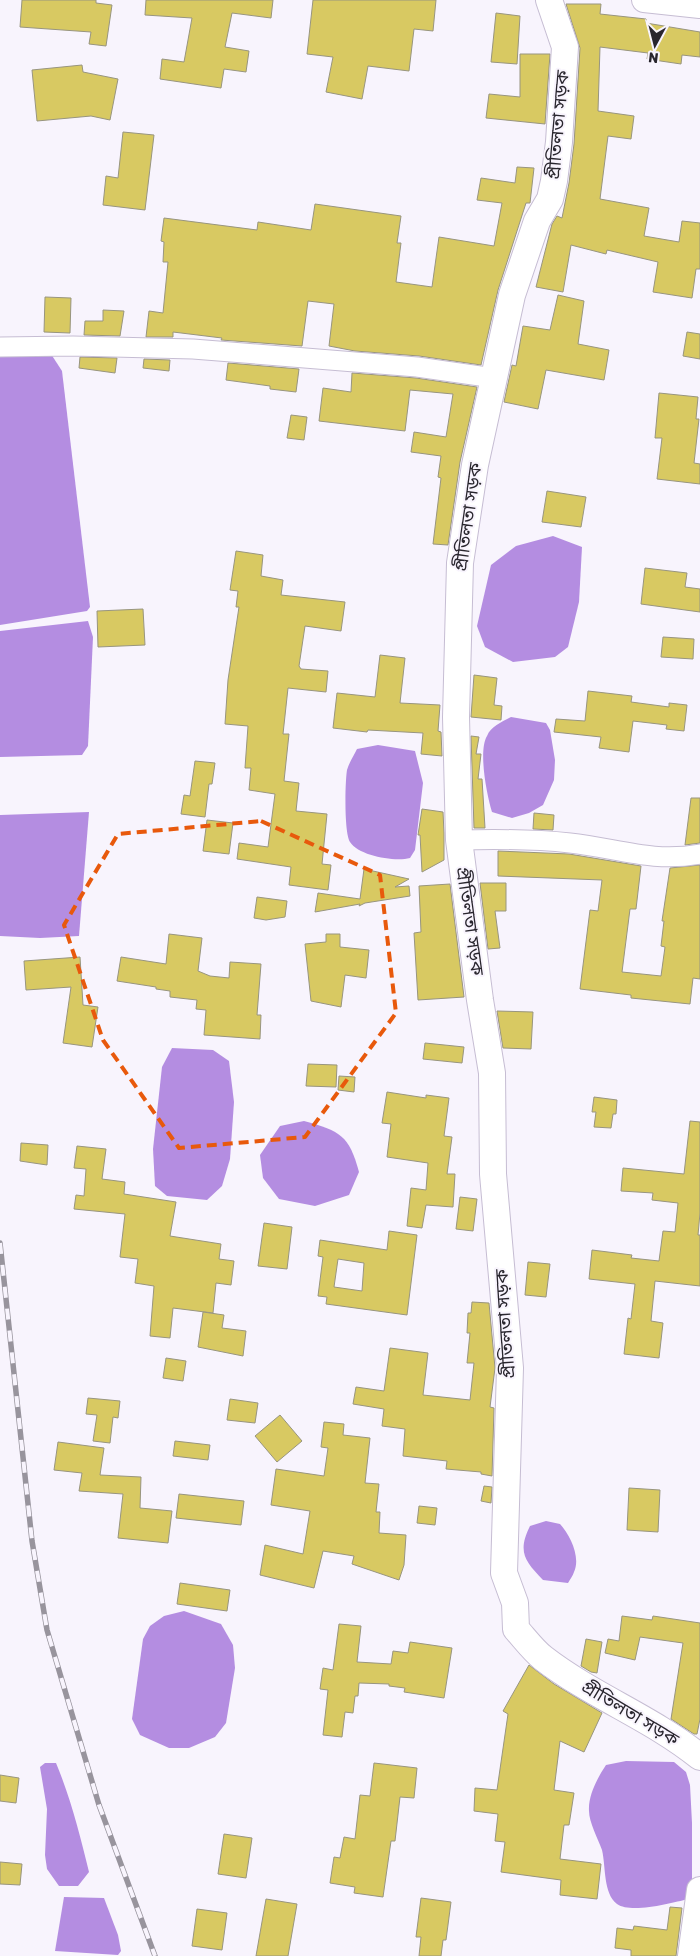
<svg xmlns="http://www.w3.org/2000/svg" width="700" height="1956" viewBox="0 0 700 1956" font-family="Rubik,'Noto Sans Bengali',sans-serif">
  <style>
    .water { fill: #b48de1 }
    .building { fill: #d8c962; stroke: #98957f; fill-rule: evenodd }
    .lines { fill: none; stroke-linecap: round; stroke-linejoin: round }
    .minor-casing { stroke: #c6bdd3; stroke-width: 21 }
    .tertiary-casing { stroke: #c6bdd3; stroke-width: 26 }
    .secondary-casing { stroke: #c6bdd3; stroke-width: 28 }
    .minor { stroke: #fff; stroke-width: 19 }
    .tertiary { stroke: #fff; stroke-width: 24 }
    .secondary { stroke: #fff; stroke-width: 26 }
    .rail-casing { stroke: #98949d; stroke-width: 5.5 }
    .rail { stroke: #f8f4fd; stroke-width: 4; stroke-dasharray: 11; stroke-linecap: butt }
    .marked { fill: none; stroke: #e8590c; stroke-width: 4; stroke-dasharray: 10 6; stroke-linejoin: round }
    .labels { text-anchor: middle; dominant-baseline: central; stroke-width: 4; stroke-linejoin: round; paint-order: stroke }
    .street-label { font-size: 18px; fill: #29262e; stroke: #f8f4fd }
  </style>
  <rect width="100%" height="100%" fill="#f8f4fd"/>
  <g class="water">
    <polygon points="51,354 62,371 90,607 87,611 0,625 0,355"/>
    <polygon points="553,536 582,547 579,602 568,647 555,657 513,662 485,647 477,626 491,565 516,546"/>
    <polygon points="88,621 93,637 88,746 82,755 0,757 0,631"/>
    <path d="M511 717 546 723 550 730 555 760 554 780 543 805 529 813 512 818 492 812C487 796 478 751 487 736 491 726 502 722 511 717Z"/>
    <path d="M378 745 415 751 423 783 415 850 410 858C395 862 359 856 350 842 344 832 345 782 347 770 349 763 354 755 357 749Z"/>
    <polygon points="89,812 79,936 40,938 0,936 0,815"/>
    <polygon points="172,1048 213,1050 229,1061 234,1102 230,1159 222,1186 207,1200 167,1196 155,1186 153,1149 162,1067"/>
    <path d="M304 1121C340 1131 349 1135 359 1172L349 1195 315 1206 279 1199 263 1178 260 1155 280 1126Z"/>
    <path d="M546 1521 560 1524C570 1535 581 1557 574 1572 573 1576 570 1579 568 1583L543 1580C525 1561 517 1552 530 1526Z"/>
    <polygon points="184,1611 221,1624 233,1645 235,1668 226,1723 215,1737 189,1748 169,1748 140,1735 132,1719 143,1639 150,1626 164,1616"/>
    <path d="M626 1761 674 1762 686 1772 690 1785 692 1823V1889L688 1899C672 1903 631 1914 617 1904 603 1893 606 1867 602 1850 598 1839 589 1822 589 1811 588 1795 598 1777 606 1765Z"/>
    <path d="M45 1763H56C71 1799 80 1835 89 1872L78 1886H59L47 1869 45 1855 47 1809 40 1767Z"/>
    <polygon points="64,1897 104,1898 118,1935 121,1951 118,1955 55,1951"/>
  </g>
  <g class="building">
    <polygon points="22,0 96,0 96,3 112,5 106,46 89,44 91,32 20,27"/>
    <polygon points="146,0 273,0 271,18 232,13 225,47 249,51 246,72 224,69 221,88 160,79 162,59 184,62 192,18 145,15"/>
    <polygon points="313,0 436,0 433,31 414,29 409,71 368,66 362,99 326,92 333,57 307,54"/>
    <polygon points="566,4 601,4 600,14 646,19 646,23 700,32 700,57 682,55 681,64 647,59 648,53 600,47 598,111 634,116 631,139 608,136 600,199 649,208 644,236 679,242 682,221 700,223 700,269 696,269 692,298 653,292 658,262 607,250 606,254 571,245 563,292 536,287 552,224 557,216 562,218 569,183 574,144 580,48"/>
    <polygon points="496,13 520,16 517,64 491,62"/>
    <polygon points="520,54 550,54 545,124 486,118 489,94 520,97"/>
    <polygon points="82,65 83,72 118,79 110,120 91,116 37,121 32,70"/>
    <polygon points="123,132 154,135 145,210 103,205 106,176 118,178"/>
    <polygon points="517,167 534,168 530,203 526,203 498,290 481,365 419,356 355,351 329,346 334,304 308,301 302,346 221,340 222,338 173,332 173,337 146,337 149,311 163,313 168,262 163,262 164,242 161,241 164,218 257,230 258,222 311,230 315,204 401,216 397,243 401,243 396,282 432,287 439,237 494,246 502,203 477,200 481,178 515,183"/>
    <polygon points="558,295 584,301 578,344 609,350 604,380 546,370 538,409 504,402 512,365 516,366 523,326 550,330"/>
    <polygon points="45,297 71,298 70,333 44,332"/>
    <polygon points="103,310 124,311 120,336 84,335 85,321 103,321"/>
    <polygon points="687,332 700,334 700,359 683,356"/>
    <polygon points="80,357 117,358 115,373 79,368"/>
    <polygon points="144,359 170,360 169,371 143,368"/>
    <polygon points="228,363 299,369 296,392 270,389 270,386 226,380"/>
    <polygon points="352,373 416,378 477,387 460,462 448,545 433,544 441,478 438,477 441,456 411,452 414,432 446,437 453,394 410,390 405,431 319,421 323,388 351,392"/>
    <polygon points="659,393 698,397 696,419 699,419 694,463 700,464 700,484 657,479 662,438 655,438"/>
    <polygon points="291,415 307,417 304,440 287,438"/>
    <polygon points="547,491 586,497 581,527 542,522"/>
    <polygon points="236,551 263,555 261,576 283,580 281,595 345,602 341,631 305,626 299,666 301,669 328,671 326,692 288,688 283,734 289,734 284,781 299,783 296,811 327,814 322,864 331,865 328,890 289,885 291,867 237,859 239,843 268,847 275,794 249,790 251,768 245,768 248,726 225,724 228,680 239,607 236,607 238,591 230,590"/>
    <polygon points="645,568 687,573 685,587 700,589 700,612 641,604"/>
    <polygon points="143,609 145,645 98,647 97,611"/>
    <polygon points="663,637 694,639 693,659 661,657"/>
    <polygon points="380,655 405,658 400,703 440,705 438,731 441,732 442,756 421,754 423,733 368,730 367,732 333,728 337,693 375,697"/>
    <polygon points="474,675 497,678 494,705 502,706 501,720 471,717"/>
    <polygon points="588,691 632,696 631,702 669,707 669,703 687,705 684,731 666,729 667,725 633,721 629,752 599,748 601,737 554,732 556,719 585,721"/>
    <polygon points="471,736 479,737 476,754 481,754 478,779 482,779 485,828 474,828"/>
    <polygon points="195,761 215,763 212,784 209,784 205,817 181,814 184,795 190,796"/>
    <polygon points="691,798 700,798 700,843 685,845"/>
    <polygon points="422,809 443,812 444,833 444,860 422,872 420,835 418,835"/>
    <polygon points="534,813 554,815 553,830 533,829"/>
    <polygon points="207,820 233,823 229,854 203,851"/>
    <polygon points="498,851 569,854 641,866 636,909 630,909 622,972 661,976 665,947 661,946 664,921 662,921 670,868 700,865 700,979 693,978 690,1004 631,998 631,995 580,989 590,910 598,911 602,880 498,876"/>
    <polygon points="364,869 409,879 395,887 409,886 410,896 365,903 359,906 360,904 315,912 318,893 360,899"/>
    <polygon points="480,883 506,883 506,911 495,911 500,948 488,949"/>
    <polygon points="450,884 464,997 418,1000 414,933 421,932 419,886"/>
    <polygon points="257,897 287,901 285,917 266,920 254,918"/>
    <polygon points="169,934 202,938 198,971 210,976 229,978 230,962 261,964 257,1015 261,1015 260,1039 204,1035 206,1010 196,1009 197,1000 170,997 170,991 156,989 156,987 117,981 121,957 166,964"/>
    <polygon points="326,934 340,934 340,947 369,950 366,978 345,975 341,1007 311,1001 305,944 326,942"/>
    <polygon points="80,957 83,1005 98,1007 92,1047 63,1043 71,987 26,990 24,961"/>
    <polygon points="497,1011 533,1012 531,1049 503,1048"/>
    <polygon points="425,1043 464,1047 462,1063 423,1059"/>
    <polygon points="308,1064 337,1065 336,1087 306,1086"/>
    <polygon points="339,1076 355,1077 354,1092 338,1090"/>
    <polygon points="387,1092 426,1098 426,1095 449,1098 444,1136 452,1137 447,1174 455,1174 453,1207 426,1205 422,1228 407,1226 411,1188 426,1190 428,1163 387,1157 391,1124 382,1123"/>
    <polygon points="594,1097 617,1100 616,1114 613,1114 611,1128 594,1127 596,1112 592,1112"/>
    <polygon points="690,1121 700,1122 700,1213 698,1235 700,1235 700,1286 655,1281 651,1321 663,1323 659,1358 624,1354 628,1318 631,1319 635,1284 589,1279 592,1250 632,1255 631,1258 659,1261 663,1231 675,1232 678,1203 652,1200 653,1193 621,1191 623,1168 684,1174"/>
    <polygon points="21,1143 48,1145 47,1165 20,1161"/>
    <polygon points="77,1146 106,1149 102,1179 125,1182 124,1194 176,1202 170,1236 221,1244 219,1259 234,1261 231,1285 216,1283 213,1313 173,1308 170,1338 150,1336 154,1286 135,1283 138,1259 120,1257 125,1214 74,1209 76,1195 84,1196 86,1169 74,1168"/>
    <polygon points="460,1197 477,1199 473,1231 456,1229"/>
    <polygon points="264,1223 292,1227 287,1269 258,1266"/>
    <path d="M389 1231 417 1235 407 1315 326 1304 327 1297 318 1296 323 1257 318 1256 320 1240 387 1250ZM338 1259 364 1263 362 1291 334 1287Z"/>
    <polygon points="528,1262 550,1264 546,1297 525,1295"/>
    <polygon points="472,1302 489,1303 495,1368 490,1407 494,1408 492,1476 481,1474 481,1472 446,1469 447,1461 403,1456 405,1429 382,1426 384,1409 353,1404 356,1387 384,1391 390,1348 428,1353 423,1395 470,1400 474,1363 467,1363 470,1333 467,1333 468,1313 471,1313"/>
    <polygon points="203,1312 224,1315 222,1328 246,1331 243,1356 198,1347"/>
    <polygon points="166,1358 186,1361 183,1381 163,1378"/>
    <polygon points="88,1398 120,1401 118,1418 113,1417 110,1443 93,1441 97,1415 86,1414"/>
    <polygon points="230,1399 258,1403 255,1423 227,1420"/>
    <polygon points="280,1415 302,1441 277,1462 255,1436"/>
    <polygon points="324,1422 344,1424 343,1435 370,1438 365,1483 379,1484 376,1512 380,1512 379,1533 406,1535 404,1565 399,1580 352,1564 354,1556 323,1551 314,1588 260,1575 265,1545 303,1554 310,1511 271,1505 276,1469 324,1476 328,1448 321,1447"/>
    <polygon points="175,1441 210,1445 208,1460 173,1456"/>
    <polygon points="58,1442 104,1448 100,1475 141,1477 140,1508 172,1511 168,1543 118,1538 123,1494 79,1491 82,1473 54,1470"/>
    <polygon points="484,1486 492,1487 491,1503 481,1501"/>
    <polygon points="629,1488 660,1490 658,1532 627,1530"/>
    <polygon points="179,1494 244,1501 241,1525 176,1518"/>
    <polygon points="419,1506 437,1508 435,1525 417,1523"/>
    <polygon points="180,1583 230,1590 227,1611 177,1604"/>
    <polygon points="622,1616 652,1620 653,1616 700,1623 700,1719 697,1734 694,1734 671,1719 683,1643 640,1637 635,1660 605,1653 608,1639 619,1641"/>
    <polygon points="339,1624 361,1626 357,1662 391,1664 393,1651 408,1653 410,1642 452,1648 444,1698 404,1692 405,1688 389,1686 389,1684 359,1683 358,1696 355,1696 353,1713 345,1712 342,1737 323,1735 328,1690 320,1689 323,1668 333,1670"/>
    <polygon points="586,1639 602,1642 597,1673 591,1672 581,1666"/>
    <polygon points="529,1665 554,1684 602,1713 584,1752 560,1741 554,1790 574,1793 569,1825 564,1825 560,1859 601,1864 597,1899 560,1895 561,1880 501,1872 505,1842 495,1841 498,1814 474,1811 475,1788 497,1790 508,1714 503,1711"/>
    <polygon points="374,1763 417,1768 414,1798 400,1797 395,1841 391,1841 383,1897 354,1893 355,1887 330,1883 334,1857 340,1858 344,1837 355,1839 360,1795 370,1796"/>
    <polygon points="0,1775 19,1778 16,1803 0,1801"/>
    <polygon points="224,1834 252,1838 246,1878 218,1874"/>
    <polygon points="0,1862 22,1864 20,1885 0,1884"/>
    <polygon points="421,1898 451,1902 446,1940 443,1940 441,1956 419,1956 421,1937 416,1937"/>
    <polygon points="266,1899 297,1904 288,1956 256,1956"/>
    <polygon points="670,1907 682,1908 676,1956 631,1956 631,1950 615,1948 617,1928 633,1930 634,1926 667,1930"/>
    <polygon points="197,1909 227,1913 222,1950 192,1946"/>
  </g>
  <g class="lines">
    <defs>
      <g id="minor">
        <polyline points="0,347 73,346 193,349 417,367 494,378"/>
        <path d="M459 840C496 839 533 839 570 843 617 848 652 863 700 854"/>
      </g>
      <polyline id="tertiary" points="644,0 700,6"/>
      <g id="secondary">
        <path d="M549 0 565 47 559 142 554 181 550 199 537 221 512 295 475 465 460 563 456 717 459 840 480 1000 492 1073 493 1174 510 1368 504 1573 515 1603 516 1629C525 1639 533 1650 543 1658 592 1696 652 1718 700 1757"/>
        <polyline points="691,1956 700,1890"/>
      </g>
    </defs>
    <use href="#minor" class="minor-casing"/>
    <use href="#tertiary" class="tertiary-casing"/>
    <use href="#secondary" class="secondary-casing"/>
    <use href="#minor" class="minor"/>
    <use href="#tertiary" class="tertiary"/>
    <use href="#secondary" class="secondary"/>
    <defs>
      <polyline id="rail" points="0,1243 32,1541 47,1630 99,1805 155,1956"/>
    </defs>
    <use href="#rail" class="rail-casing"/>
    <use href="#rail" class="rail"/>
  </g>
  <path class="marked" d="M261 821 380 875 396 1013 305 1137 179 1148 103 1040 64 925 118 834Z"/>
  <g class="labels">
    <g class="street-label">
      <text transform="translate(558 125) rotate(-85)">প্রীতিলতা সড়ক</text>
      <text transform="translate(468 517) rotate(-82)">প্রীতিলতা সড়ক</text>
      <text transform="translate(470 921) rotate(82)">প্রীতিলতা সড়ক</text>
      <text transform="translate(505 1324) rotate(-94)">প্রীতিলতা সড়ক</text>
      <text transform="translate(630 1713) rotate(31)">প্রীতিলতা সড়ক</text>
    </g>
  </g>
  <g transform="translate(655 45) rotate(187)" stroke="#f8f4fd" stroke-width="4" paint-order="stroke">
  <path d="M0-4L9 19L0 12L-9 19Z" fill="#29262e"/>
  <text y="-8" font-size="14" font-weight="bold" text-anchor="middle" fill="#29262e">N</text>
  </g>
</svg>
